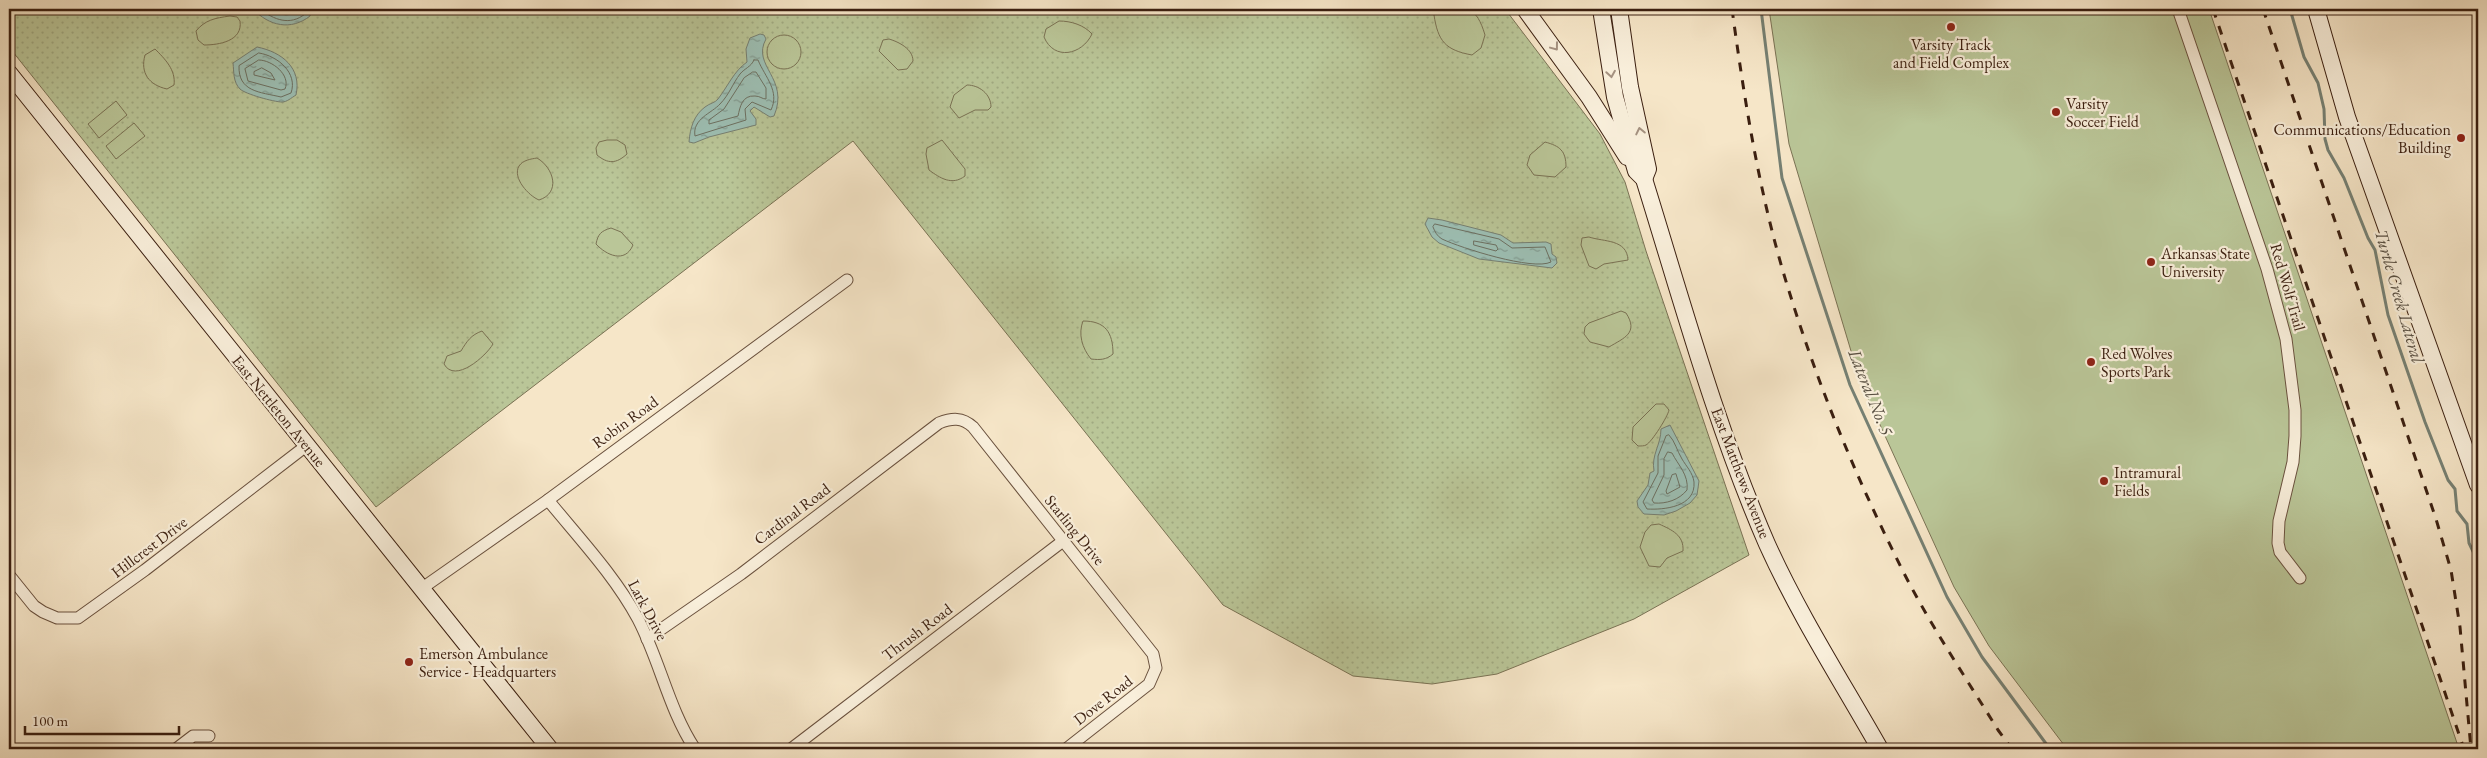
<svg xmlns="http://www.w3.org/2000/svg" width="2487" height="758" viewBox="0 0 2487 758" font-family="'EB Garamond',serif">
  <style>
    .grass { fill: url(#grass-dots); stroke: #7a7254 }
    .pitch { fill: #bac698; stroke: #7a7254 }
    .water { fill: url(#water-ripples); stroke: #768073 }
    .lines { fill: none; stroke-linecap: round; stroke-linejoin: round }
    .shore { stroke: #6c7062; stroke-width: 1 }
    .stream { stroke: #768073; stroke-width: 3 }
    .street-casing { stroke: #6a513e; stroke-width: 13 }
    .secondary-casing { stroke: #3b1f10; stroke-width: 18 }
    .street { stroke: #f9efdb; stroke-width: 11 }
    .secondary { stroke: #f9efdb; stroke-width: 16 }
    .rail { stroke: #3b1f10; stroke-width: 3; stroke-dasharray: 9 9; stroke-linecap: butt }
    .oneway { stroke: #a49180 }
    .poi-dot { fill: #8f2418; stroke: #f9efdb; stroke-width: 2 }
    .labels { text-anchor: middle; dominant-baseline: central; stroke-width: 4.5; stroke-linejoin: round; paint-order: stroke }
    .poi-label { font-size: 16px; fill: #3b1f10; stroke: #f9efdb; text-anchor: start }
    .street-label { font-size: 16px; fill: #3b1f10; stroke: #f9efdb }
    .water-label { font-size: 18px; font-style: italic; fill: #584f42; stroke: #f9efdb }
  </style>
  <defs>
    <pattern id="grass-dots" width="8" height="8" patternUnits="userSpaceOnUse" patternTransform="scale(1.25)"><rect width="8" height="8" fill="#bac698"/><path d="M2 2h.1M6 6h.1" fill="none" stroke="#a1aa82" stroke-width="1.8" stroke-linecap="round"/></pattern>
    <pattern id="water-ripples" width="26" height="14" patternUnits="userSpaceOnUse" patternTransform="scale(1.25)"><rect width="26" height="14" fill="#9dc0b5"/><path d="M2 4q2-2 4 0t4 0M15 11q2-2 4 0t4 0" fill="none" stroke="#819b92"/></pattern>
  </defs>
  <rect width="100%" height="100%" fill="#f6e6c8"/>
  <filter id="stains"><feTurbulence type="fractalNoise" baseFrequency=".004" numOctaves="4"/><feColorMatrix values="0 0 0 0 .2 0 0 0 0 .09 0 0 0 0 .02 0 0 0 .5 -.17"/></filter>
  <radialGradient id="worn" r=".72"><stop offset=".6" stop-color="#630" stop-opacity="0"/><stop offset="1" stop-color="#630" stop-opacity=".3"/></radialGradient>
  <polygon class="grass" points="9,9 1505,9 1600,134 1625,182 1646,251 1749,555 1634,619 1497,674 1432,684 1353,676 1223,605 853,141 376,507 9,47"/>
  <g class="pitch">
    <path d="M1439 9C1468 9 1476 5 1485 35L1481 48 1472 55C1445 50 1438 41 1434 15Z"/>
    <polygon points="1769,9 2209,9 2459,749 2067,749 1989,646 1954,587 1860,381 1789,144"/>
    <path d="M230 16 237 17 240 21C243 41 219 45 204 45L198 40 196 31C205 20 215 18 230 16Z"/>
    <path d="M1059 21C1071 21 1084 25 1092 34 1082 55 1054 61 1044 37L1046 29Z"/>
    <circle cx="784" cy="52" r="17"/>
    <path d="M889 39C899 42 913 49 913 61L907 69 898 70 879 51 883 40Z"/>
    <path d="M155 49C165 59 176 70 174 85L167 89C149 85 140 73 145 55Z"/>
    <path d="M967 85C979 85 991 94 991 107L988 110H975L959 118 950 107 954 95Z"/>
    <polygon points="116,101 127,115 99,138 88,124"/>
    <polygon points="134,123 145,136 116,159 106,146"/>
    <path d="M607 140H617L625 145 627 154C616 164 608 164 597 155L596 148 599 142Z"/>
    <path d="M942 140 965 169V176C952 186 940 178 929 170L926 154 927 148Z"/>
    <path d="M1545 142C1560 146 1566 151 1566 167L1555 177 1534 175 1527 165 1530 155Z"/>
    <path d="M537 158C554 168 561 193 539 200 529 196 512 178 519 166 523 160 531 159 537 158Z"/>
    <path d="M611 228 621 232 633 245C625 264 606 255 596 244 598 234 601 231 611 228Z"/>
    <path d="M1589 237C1604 242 1627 239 1628 260L1604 264 1596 269 1589 266 1581 245 1582 238Z"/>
    <path d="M1621 311 1626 313C1639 333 1624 338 1609 347L1590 342 1584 334 1585 327 1589 323Z"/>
    <path d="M1083 321C1105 321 1113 332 1113 354 1106 360 1100 360 1091 359 1082 348 1078 334 1083 321Z"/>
    <path d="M482 331 493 344C486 356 455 384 444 364L447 356 461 351C467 341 471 335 482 331Z"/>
    <path d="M1656 404H1664L1669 410C1668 416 1652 442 1646 445 1645 446 1640 446 1638 446L1632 440 1633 427Z"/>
    <path d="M1659 524C1672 530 1684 535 1683 551L1667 558 1660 567 1649 566 1640 547 1645 532 1651 525Z"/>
  </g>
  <g class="water">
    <path d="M253 9H311L310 16C291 31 269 26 253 9Z"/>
    <path d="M760 34 764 35 766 39C751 66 790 78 774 116L770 117 754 107 750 111 756 119V125L709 137 694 143 689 142C690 128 694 115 705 107 710 103 715 103 718 99 728 86 734 71 747 62L746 49 750 38Z"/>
    <path d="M257 47C282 52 302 68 296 95 291 98 287 102 282 102 274 102 245 94 240 89 233 82 234 72 233 63Z"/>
    <polygon points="1428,218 1442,220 1501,235 1513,243 1546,242 1551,244 1552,254 1556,257 1557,263 1552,268 1479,259 1439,243 1432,237 1425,224"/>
    <path d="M1670 425 1699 481 1697 495 1690 503 1676 511 1664 515 1644 514 1638 507 1637 501 1648 485 1650 473 1654 471C1651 455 1661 445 1661 429Z"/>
  </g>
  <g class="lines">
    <g class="shore">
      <path d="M260 9C274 20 290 26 305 14L306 9"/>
      <path d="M259 53C278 56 298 73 291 93L281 97C260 92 238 92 239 66Z"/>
      <path d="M259 60C272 60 291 75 285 89L281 90 248 81 245 69Z"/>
      <path d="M754 60H758C765 77 780 91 771 110L752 102 745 109 746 120 695 136C692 119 712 113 720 104 729 95 733 83 740 74 745 68 751 67 754 60Z"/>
      <polygon points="262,68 271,73 275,80 254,75 254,72"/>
      <path d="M753 72H756L766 88V99C762 99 760 96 755 96 742 95 740 107 738 116L709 124V120L724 109 744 78Z"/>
      <path d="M1435 224 1499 239 1512 248 1545 247 1551 262C1533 271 1461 248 1442 239 1437 236 1435 232 1433 227Z"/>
      <polygon points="1474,241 1496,245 1498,249 1496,251 1474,245"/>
      <path d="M1669 435C1675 441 1677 451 1682 459 1686 466 1693 473 1694 482 1696 507 1664 510 1647 509L1643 502 1658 473V456L1666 436Z"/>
      <path d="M1668 452 1672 453C1678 465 1689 475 1687 490 1679 500 1666 504 1654 503L1652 500 1664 475V459Z"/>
      <polygon points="1676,474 1680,487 1667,494 1666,491 1672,475"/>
    </g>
    <g class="stream">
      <polyline points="1761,9 1782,178 1850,385 1947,597 1982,657 2050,749"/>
      <polyline points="2290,9 2304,57 2318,83 2324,109 2325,139 2328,150 2344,178 2368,238 2375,250 2388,315 2425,422 2448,480 2455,489 2457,511 2467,524 2469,543 2478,562"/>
    </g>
    <defs>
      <g id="street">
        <polyline points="2178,9 2267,269 2286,339 2295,410 2295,436 2293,462 2279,521 2278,543 2280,552 2300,578"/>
        <path d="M548 500C579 538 615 576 638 619 660 661 669 710 695 749"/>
        <polyline points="9,575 34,606 43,612 57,618 78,618 145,570 306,446"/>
        <polyline points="421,589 548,500 847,280"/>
        <path d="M647 639 741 574 939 423C952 418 962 417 973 427L1153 654 1156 668 1149 684 1066 749"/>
        <polyline points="176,749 193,736 209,736"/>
        <polyline points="791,749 1063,541"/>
      </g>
      <g id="secondary">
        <polyline points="1525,9 1589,97 1627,157"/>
        <path d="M1601 9 1615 97 1636 171 1644 179C1682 301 1716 427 1767 544 1799 615 1842 682 1880 749"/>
        <polyline points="1619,9 1630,87 1648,169 1644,179"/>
        <polyline points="2316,9 2347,117 2478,485"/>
        <polyline points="9,73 550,749"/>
      </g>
    </defs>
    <use href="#street" class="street-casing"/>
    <use href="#secondary" class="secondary-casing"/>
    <use href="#street" class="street"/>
    <use href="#secondary" class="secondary"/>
    <g class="rail">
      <path d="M1732 9C1745 104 1760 199 1789 291 1817 382 1853 470 1895 555 1924 616 1963 673 1998 730L2012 749"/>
      <polyline points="2213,9 2464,749"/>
      <polyline points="2263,9 2436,519 2451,570 2460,627 2471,749"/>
    </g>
  </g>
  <defs><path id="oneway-chevron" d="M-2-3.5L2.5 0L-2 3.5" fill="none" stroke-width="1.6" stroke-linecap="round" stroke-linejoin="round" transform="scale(1.25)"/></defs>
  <g class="oneway">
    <use href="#oneway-chevron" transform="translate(1555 47) rotate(53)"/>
    <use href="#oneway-chevron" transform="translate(1611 74) rotate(81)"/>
    <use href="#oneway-chevron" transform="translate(1640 131) rotate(-102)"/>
  </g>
  <g class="poi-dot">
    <circle cx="1951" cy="27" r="5"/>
    <circle cx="2056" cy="112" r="5"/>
    <circle cx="2461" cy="138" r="5"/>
    <circle cx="2151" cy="262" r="5"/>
    <circle cx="2091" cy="362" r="5"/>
    <circle cx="2104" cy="481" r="5"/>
    <circle cx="409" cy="662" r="5"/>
  </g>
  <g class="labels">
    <g class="poi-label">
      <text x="1951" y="44" text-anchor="middle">Varsity Track<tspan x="1951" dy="18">and Field Complex</tspan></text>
      <text x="2066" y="103">Varsity<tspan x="2066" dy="18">Soccer Field</tspan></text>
      <text x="2451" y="129" text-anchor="end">Communications/Education<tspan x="2451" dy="18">Building</tspan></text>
      <text x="2161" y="253">Arkansas State<tspan x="2161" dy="18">University</tspan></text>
      <text x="2101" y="353">Red Wolves<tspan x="2101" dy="18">Sports Park</tspan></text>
      <text x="2114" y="472">Intramural<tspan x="2114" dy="18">Fields</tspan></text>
      <text x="419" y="653">Emerson Ambulance<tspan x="419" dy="18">Service - Headquarters</tspan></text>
    </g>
    <g class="street-label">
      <text transform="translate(2288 287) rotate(74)">Red Wolf Trail</text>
      <text transform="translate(279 411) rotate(51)">East Nettleton Avenue</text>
      <text transform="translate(625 422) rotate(-36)">Robin Road</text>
      <text transform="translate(1741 473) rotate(69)">East Matthews Avenue</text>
      <text transform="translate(792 514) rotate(-37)">Cardinal Road</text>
      <text transform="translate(1075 530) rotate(51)">Starling Drive</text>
      <text transform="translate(149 547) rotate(-37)">Hillcrest Drive</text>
      <text transform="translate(648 610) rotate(62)">Lark Drive</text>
      <text transform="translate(917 632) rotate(-37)">Thrush Road</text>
      <text transform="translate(1103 700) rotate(-38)">Dove Road</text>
    </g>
    <g class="water-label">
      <text transform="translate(2400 296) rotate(74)">Turtle Creek Lateral</text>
      <text transform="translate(1871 392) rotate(68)">Lateral No. 5</text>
    </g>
  </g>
  <rect width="2487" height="758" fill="none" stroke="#f6e6c8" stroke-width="30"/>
  <rect x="10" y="10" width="2467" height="738" fill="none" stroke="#3b1f10" stroke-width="2.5"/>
  <rect x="15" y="15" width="2457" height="728" fill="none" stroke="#3b1f10"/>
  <path d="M25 726v8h154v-8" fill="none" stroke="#3b1f10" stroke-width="2.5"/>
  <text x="32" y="726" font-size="15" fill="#3b1f10" stroke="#f9efdb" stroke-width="4" paint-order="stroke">100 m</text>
  <rect width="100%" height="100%" filter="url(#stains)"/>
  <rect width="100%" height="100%" fill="url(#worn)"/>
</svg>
